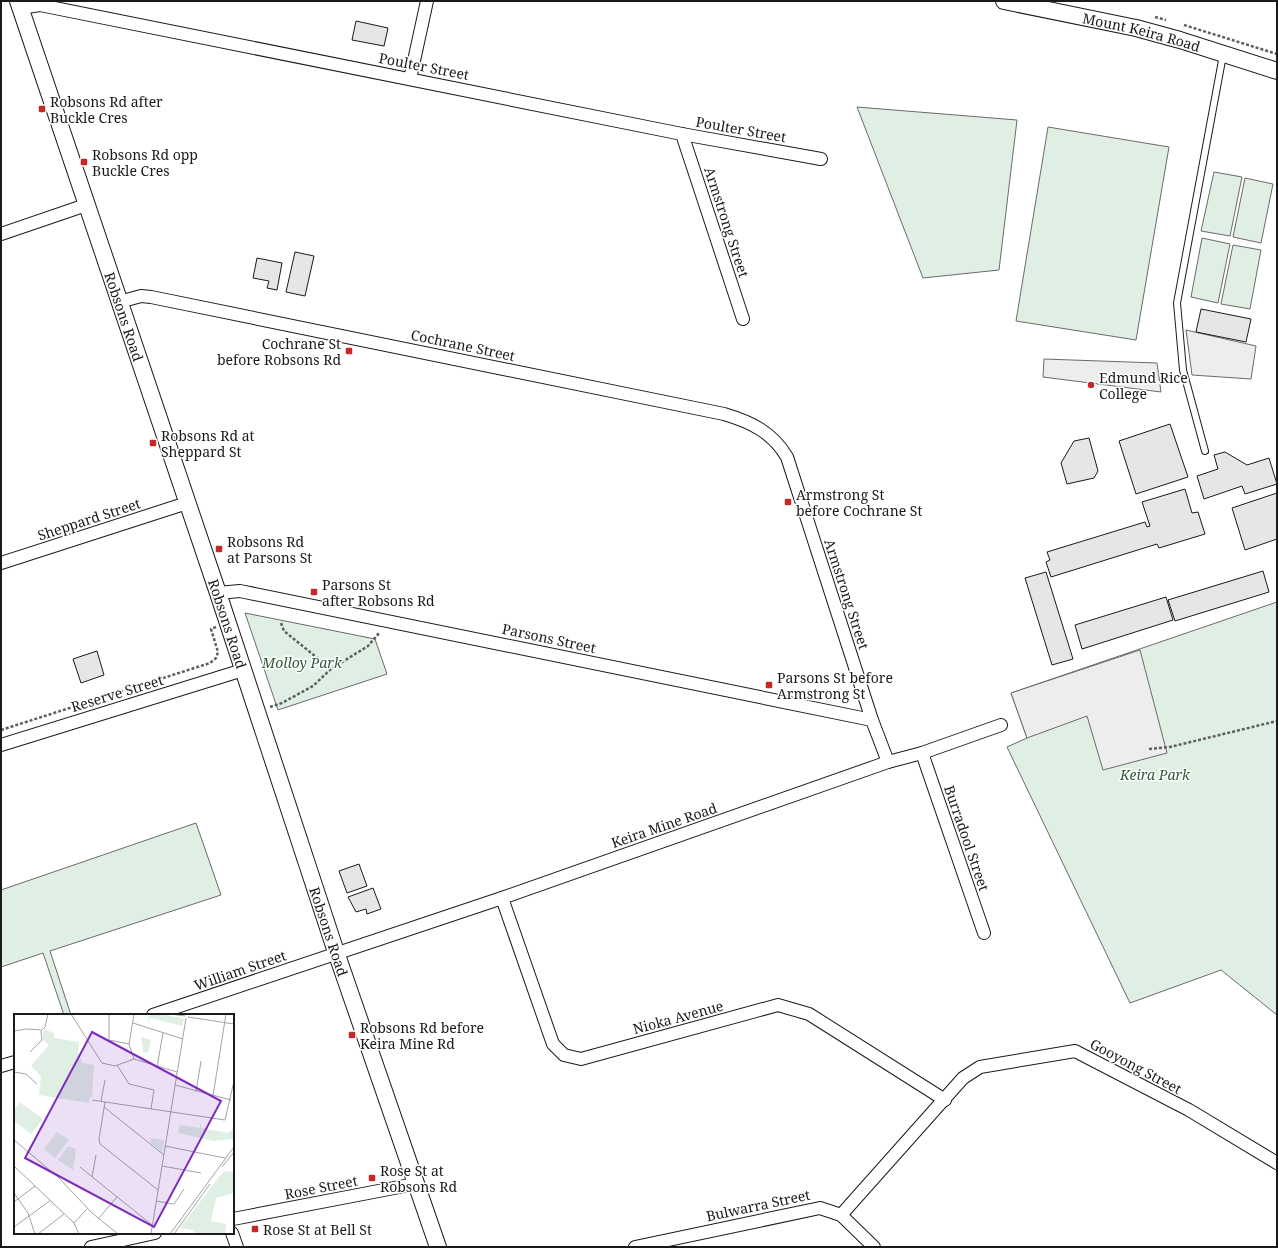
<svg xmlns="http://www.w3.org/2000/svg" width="1278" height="1248" viewBox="0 0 1278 1248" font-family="'Noto Serif',serif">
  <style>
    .green { fill: #e0efe3; stroke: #6a6a6a }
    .parking { fill: #ededed; stroke: #6a6a6a }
    .building { fill: #e6e6e6; stroke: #1a1a1a }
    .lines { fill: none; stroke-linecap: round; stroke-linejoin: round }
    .service-casing { stroke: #1a1a1a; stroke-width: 8 }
    .minor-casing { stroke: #1a1a1a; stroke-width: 14 }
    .secondary-casing { stroke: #1a1a1a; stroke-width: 18 }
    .path { stroke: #5f5f5f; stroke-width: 2.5; stroke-dasharray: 3 2; stroke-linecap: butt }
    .service { stroke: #fff; stroke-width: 6 }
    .minor { stroke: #fff; stroke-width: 12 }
    .secondary { stroke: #fff; stroke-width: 16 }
    .poi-dot { fill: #c62828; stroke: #fff; stroke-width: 1.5 }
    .labels { text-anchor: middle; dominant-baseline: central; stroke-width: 3; stroke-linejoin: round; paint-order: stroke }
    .street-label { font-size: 14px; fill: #1a1a1a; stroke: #fff }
    .poi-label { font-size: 14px; fill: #1a1a1a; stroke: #fff; text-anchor: start }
    .park-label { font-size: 14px; font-style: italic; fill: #2b5a34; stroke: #fff }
    .inset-road { fill: none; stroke: #a3a3a3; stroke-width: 1 }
    .view { fill: #7b2cbf; fill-opacity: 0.15; stroke: #7b2cbf; stroke-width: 2 }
    .inset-edge { fill: none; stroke: #1a1a1a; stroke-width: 2 }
  </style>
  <rect width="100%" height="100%" fill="#fff"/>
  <g class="green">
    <polygon points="857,107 1017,120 999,270 923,278"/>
    <polygon points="1048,127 1169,147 1136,340 1016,321"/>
    <polygon points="1214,172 1242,177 1230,236 1201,231"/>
    <polygon points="1245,178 1273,184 1261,243 1233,237"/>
    <polygon points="1202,238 1230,244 1218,303 1191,297"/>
    <polygon points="1233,245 1261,250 1250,309 1221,304"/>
    <polygon points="1277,602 1277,1015 1221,970 1130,1003 1007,747 1027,738 1011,693"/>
    <polygon points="245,613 375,639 387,674 278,710"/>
    <polygon points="196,823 221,895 50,951 71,1015 64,1015 43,953 1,967 1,890"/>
  </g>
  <g class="parking">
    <polygon points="1186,330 1256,346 1251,379 1192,375"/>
    <polygon points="1044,359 1157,363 1161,392 1043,377"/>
    <polygon points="1140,650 1167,753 1103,770 1087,716 1027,738 1011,693"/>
  </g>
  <g class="building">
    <polygon points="356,21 388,28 384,46 352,40"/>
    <polygon points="295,252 314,256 305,296 286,292"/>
    <polygon points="257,258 282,263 277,290 267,288 269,281 253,278"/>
    <polygon points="1201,309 1251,319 1246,342 1196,332"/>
    <polygon points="1170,424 1188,477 1136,494 1119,441"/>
    <polygon points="1089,438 1098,471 1094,478 1067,484 1061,463 1074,441"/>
    <polygon points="1225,452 1247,465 1269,458 1277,484 1245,494 1242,486 1204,499 1197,476 1218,469 1214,455"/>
    <polygon points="1185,489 1192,513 1198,512 1205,534 1159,548 1157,544 1051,577 1046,562 1050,560 1047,552 1145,522 1147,527 1150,526 1142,502"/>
    <polygon points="1277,493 1277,539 1245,550 1232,508"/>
    <polygon points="1263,571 1269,592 1175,621 1168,600"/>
    <polygon points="1046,572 1073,659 1052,665 1025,578"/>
    <polygon points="1166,597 1173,620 1082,649 1075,625"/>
    <polygon points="97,651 104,675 81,683 73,659"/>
    <polygon points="359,864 367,886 347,893 339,871"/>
    <polygon points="373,888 381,909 367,914 366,909 356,912 348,897"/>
  </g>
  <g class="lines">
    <defs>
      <polyline id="service" points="1205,451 1183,370 1177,303 1223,55"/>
      <g id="minor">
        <polyline points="20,8 40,5 682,134 821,159"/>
        <polyline points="410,79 427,1"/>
        <polyline points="682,134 743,319"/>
        <polyline points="1,234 86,205"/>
        <path d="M119 302 141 296 151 297 724 414C751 422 772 432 787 457L872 720 888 762"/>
        <polyline points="1,563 187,503"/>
        <polyline points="218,593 240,591 872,720"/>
        <polyline points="1,745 243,670"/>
        <polyline points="922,753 984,933"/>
        <polyline points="502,898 553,1044 564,1055 581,1059 778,1005 809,1014 945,1100"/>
        <polyline points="153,1015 502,898 888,762 922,753 1001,725"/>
        <polyline points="1,1066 15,1062"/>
        <polyline points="841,1215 963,1078 980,1067 1075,1051 1189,1110 1277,1163"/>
        <polyline points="233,1219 415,1184"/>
        <polyline points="232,1233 237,1247"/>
        <polyline points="91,1247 155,1233"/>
        <polyline points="635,1247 820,1208 841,1215 874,1247"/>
      </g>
      <g id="secondary">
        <path id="s1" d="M18 1 218 593 336 952 438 1247"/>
        <path id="s2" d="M1004 1 1136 28 1180 40 1277 71"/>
      </g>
    </defs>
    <use href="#service" class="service-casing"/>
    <use href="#minor" class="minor-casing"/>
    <use href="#secondary" class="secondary-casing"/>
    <g class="path">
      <polyline points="1155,17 1166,20"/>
      <polyline points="1184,25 1277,54"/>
      <polyline points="281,623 284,631 331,669"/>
      <polyline points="270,707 282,703 313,686 331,669 368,646 380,632"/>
      <polyline points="1,730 210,663 216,658 218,652 211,629 216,627"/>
      <polyline points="1149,749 1170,747 1277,721"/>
    </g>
    <use href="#service" class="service"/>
    <use href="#minor" class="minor"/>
    <use href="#secondary" class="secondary"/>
  </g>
  <g class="poi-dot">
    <rect x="38" y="105" width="8" height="8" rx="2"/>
    <rect x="80" y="158" width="8" height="8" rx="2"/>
    <rect x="345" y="347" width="8" height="8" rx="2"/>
    <circle cx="1091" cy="385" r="4"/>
    <rect x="149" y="439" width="8" height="8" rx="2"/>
    <rect x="784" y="498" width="8" height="8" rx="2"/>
    <rect x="215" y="545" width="8" height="8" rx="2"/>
    <rect x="310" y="588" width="8" height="8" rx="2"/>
    <rect x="765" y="681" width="8" height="8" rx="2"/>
    <rect x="348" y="1031" width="8" height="8" rx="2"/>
    <rect x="368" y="1174" width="8" height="8" rx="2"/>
    <rect x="251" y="1225" width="8" height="8" rx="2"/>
  </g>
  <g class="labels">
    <g class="street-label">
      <text stroke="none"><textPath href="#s2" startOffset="141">Mount Keira Road</textPath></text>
      <text transform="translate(424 66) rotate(11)">Poulter Street</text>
      <text transform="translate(741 129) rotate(10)">Poulter Street</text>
      <text transform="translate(727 222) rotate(72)">Armstrong Street</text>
      <text stroke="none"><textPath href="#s1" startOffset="333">Robsons Road</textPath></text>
      <text transform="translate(463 345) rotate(12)">Cochrane Street</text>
      <text transform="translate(89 519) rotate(-18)">Sheppard Street</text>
      <text transform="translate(847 594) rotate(72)">Armstrong Street</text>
      <text stroke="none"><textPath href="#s1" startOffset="657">Robsons Road</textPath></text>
      <text transform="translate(549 638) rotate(12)">Parsons Street</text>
      <text transform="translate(117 693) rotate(-17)">Reserve Street</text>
      <text transform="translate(664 825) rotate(-19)">Keira Mine Road</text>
      <text transform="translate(967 838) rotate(71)">Burradool Street</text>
      <text stroke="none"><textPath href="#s1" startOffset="981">Robsons Road</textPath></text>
      <text transform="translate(240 970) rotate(-19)">William Street</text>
      <text transform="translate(678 1017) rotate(-15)">Nioka Avenue</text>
      <text transform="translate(1136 1066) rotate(28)">Gooyong Street</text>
      <text transform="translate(321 1187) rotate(-11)">Rose Street</text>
      <text transform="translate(758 1205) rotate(-12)">Bulwarra Street</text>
    </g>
    <g class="poi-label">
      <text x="50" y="101">Robsons Rd after<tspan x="50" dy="16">Buckle Cres</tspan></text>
      <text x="92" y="154">Robsons Rd opp<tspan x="92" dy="16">Buckle Cres</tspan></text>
      <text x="341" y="343" text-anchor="end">Cochrane St<tspan x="341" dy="16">before Robsons Rd</tspan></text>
      <text x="1099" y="377">Edmund Rice<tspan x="1099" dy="16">College</tspan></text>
      <text x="161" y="435">Robsons Rd at<tspan x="161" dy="16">Sheppard St</tspan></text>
      <text x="796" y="494">Armstrong St<tspan x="796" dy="16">before Cochrane St</tspan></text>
      <text x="227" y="541">Robsons Rd<tspan x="227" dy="16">at Parsons St</tspan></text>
      <text x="322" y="584">Parsons St<tspan x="322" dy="16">after Robsons Rd</tspan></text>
      <text x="777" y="677">Parsons St before<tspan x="777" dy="16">Armstrong St</tspan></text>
      <text x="360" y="1027">Robsons Rd before<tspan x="360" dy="16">Keira Mine Rd</tspan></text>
      <text x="380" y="1170">Rose St at<tspan x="380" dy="16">Robsons Rd</tspan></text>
      <text x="263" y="1229">Rose St at Bell St</text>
    </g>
    <g class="park-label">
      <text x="302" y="662">Molloy Park</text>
      <text x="1155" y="774">Keira Park</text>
    </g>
  </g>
  <g transform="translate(14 1014)">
    <rect width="220" height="220" fill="#fff"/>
    <path d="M135 0H143L170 4 168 12 136 4 134 12ZM32 16 40 19V24L65 28 64 39 69 49 80 51 78 83H76L75 89 25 81 27 62 17 52 35 31 29 26V18ZM127 23 137 26 134 39 129 38ZM6 88 29 105 17 120 0 107V97ZM187 105V114L214 119 220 114V125L199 127 164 119 166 111 186 114ZM43 118 55 126 41 144 30 135ZM137 124 150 126 148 138 136 128ZM54 132 62 135 59 156 44 146ZM220 157V179L202 184 197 207 212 210 211 220H180L179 216 166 214 209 158Z" fill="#e0efe3"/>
    <path class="inset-road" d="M57 0 88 49 101 52 120 45M95 0V26L115 30M120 0 115 30 120 45 163 58M156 0 171 2M174 3 220 10M119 9 169 25M0 17 12 15 28 16 31 13 34 0M16 38 28 26 27 17M103 51 115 70 140 76 137 95M143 53 149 19M0 58 12 60 23 70M161 71 217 86M182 78 187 47M199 82 212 0M78 86 211 106 220 67M87 87 91 66M91 88 85 125 86 130 144 176M90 93 150 141M0 126 45 164 78 199 104 220M151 132 211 144M0 152 60 209 65 220M148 152 187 159M66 153 138 211M208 153 220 138M78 163 82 141M0 179 14 199 21 220M142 187 160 190 170 175M0 188 21 172M84 205 103 183M60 209 73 195M0 213 37 186M24 220 50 200M137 220 172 4M156 220 220 133M160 220 196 170"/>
    <path class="view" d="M78 18 207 87 140 213 11 144Z"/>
    <rect width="220" height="220" class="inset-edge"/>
  </g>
  <rect width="1278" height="1248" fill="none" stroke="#1a1a1a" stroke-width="4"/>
</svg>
